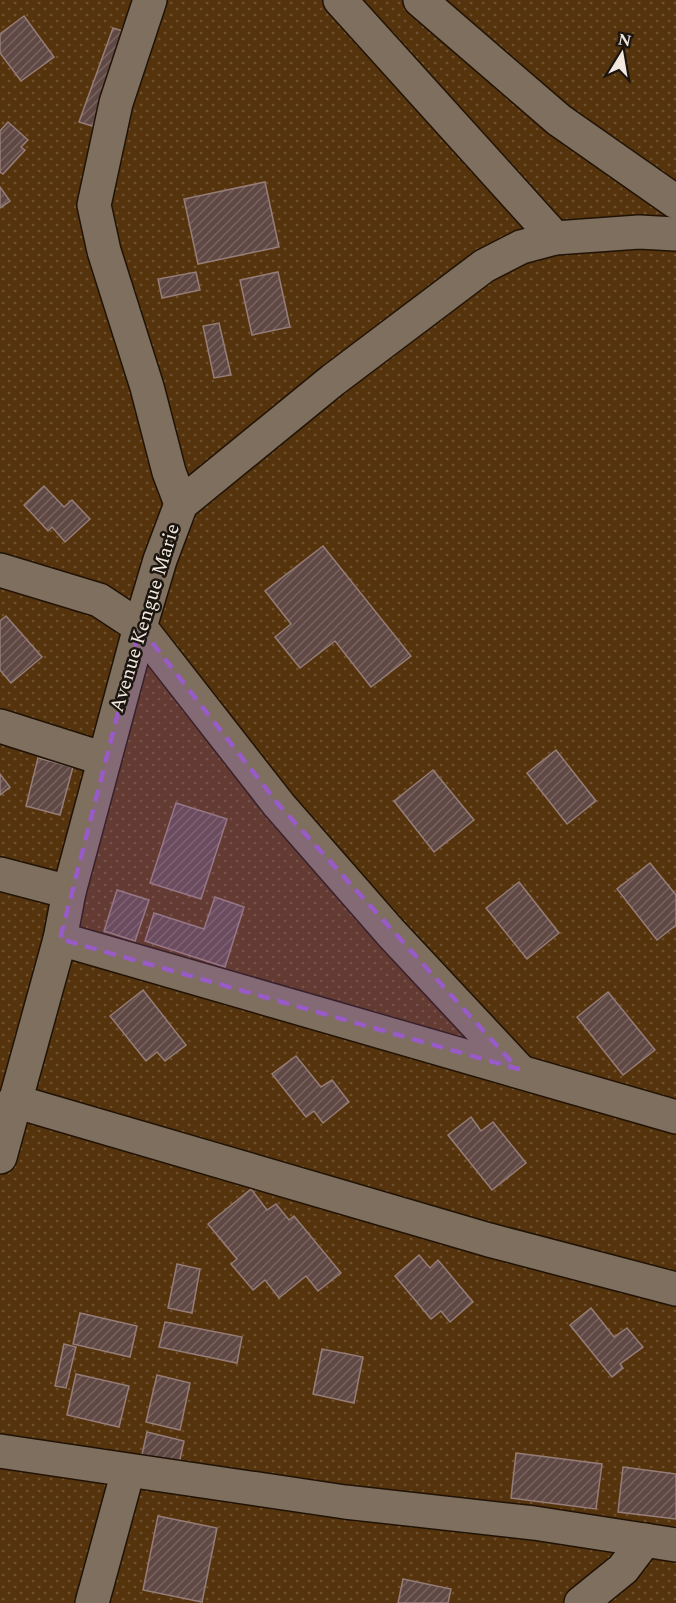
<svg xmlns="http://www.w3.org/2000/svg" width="676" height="1603" viewBox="0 0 676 1603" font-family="Spectral,serif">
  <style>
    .grass { fill: url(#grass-dots) }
    .building { fill: url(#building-hatch); stroke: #967d78; stroke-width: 1.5 }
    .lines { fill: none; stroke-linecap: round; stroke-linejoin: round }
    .minor-casing { stroke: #201306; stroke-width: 36 }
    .minor { stroke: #7f6f5f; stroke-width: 33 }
    .marked { fill: #995bc7; fill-opacity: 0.2; stroke: #995bc7; stroke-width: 4.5; stroke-dasharray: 12 8; stroke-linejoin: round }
    .labels { text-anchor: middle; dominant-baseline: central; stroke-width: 5; stroke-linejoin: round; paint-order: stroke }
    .street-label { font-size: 20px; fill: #f2e8df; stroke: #1b150f }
  </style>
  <defs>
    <pattern id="grass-dots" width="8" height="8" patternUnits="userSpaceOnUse" patternTransform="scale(1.5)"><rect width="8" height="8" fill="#55340d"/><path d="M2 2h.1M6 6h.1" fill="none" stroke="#6e5130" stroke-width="1.8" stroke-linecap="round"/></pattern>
    <pattern id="building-hatch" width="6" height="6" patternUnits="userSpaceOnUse" patternTransform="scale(1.5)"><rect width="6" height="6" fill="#604945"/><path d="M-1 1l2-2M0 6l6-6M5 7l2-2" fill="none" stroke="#77635f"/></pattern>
  </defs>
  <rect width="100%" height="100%" fill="#392b1d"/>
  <rect class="grass" x="0" y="0" width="676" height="1603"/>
  <g class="building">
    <polygon points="24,16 54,57 21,81 0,53 0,34"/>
    <polygon points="113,28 132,34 99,128 79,122"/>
    <polygon points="8,122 28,140 21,147 25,150 3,174 0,172 0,131"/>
    <polygon points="265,182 279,247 198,264 184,199"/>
    <polygon points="0,187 10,201 0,208"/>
    <polygon points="196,272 200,290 162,298 158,279"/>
    <polygon points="278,272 290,327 252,335 240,280"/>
    <polygon points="219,323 231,375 214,378 203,326"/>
    <polygon points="44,486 64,507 72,500 90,519 65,542 52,527 48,531 24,505"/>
    <polygon points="323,546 411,656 371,687 335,641 300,668 275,637 291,624 265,591"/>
    <polygon points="6,616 42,657 11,683 0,670 0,621"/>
    <polygon points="556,750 596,801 567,824 527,773"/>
    <polygon points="38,758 73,767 60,815 26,806"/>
    <polygon points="433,770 474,820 434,852 394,801"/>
    <polygon points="0,774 10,787 0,795"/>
    <polygon points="176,803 227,819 201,899 150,883"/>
    <polygon points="650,863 676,895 676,925 657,940 617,889"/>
    <polygon points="519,882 559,933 527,959 486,908"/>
    <polygon points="117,890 149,900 135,941 104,931"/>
    <polygon points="215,897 244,907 225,967 145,941 154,913 204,929"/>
    <polygon points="143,990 186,1045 165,1061 157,1052 146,1061 110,1016"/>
    <polygon points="608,992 655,1050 623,1075 577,1017"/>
    <polygon points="296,1056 321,1087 332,1080 349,1102 323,1123 314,1111 306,1117 272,1074"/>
    <polygon points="471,1117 481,1131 493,1122 526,1163 492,1190 448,1135"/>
    <polygon points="251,1189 267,1210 276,1204 289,1220 294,1216 341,1273 318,1291 306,1276 279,1298 265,1280 253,1290 231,1264 237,1259 208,1224"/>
    <polygon points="419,1255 430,1268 438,1260 473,1302 450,1322 441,1311 431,1319 395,1276"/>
    <polygon points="177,1264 200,1269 192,1313 168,1308"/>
    <polygon points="591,1308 614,1337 627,1328 643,1347 620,1364 623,1368 612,1377 570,1325"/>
    <polygon points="80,1313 137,1326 130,1357 73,1344"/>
    <polygon points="165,1322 242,1337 237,1363 159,1347"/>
    <polygon points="64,1344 76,1347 66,1388 55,1386"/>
    <polygon points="322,1349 363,1357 354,1403 313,1394"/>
    <polygon points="76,1374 129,1386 119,1427 67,1415"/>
    <polygon points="157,1375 190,1383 180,1430 146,1422"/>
    <polygon points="147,1432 184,1441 178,1468 141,1459"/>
    <polygon points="516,1453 602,1464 596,1509 511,1498"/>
    <polygon points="623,1467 676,1474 676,1519 618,1512"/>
    <polygon points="158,1516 217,1528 202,1602 143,1590"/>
    <polygon points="403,1579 451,1589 448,1603 398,1603"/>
  </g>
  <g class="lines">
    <defs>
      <g id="minor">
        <polyline points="150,0 116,103 94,205 104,251 147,387 169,472 181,504"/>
        <polyline points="340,0 555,238"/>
        <polyline points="420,0 559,120 676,202"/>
        <polyline points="0,570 99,600 140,627 279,805 391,933 518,1069"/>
        <polyline points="0,726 104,759"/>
        <polyline points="0,874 69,892"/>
        <polyline points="60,939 676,1117"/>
        <polyline points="14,1101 489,1240 676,1289"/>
        <polyline points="0,1157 60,939 69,892 140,627 160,560 181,504 333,380 484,266 521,247 555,238 639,232 676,234"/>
        <polyline points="0,1451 345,1502 534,1523 676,1545"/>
        <polyline points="92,1603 128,1471"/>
        <polyline points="581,1603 623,1569 645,1540"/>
      </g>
    </defs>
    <use href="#minor" class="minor-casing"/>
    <use href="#minor" class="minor"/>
  </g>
  <path class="marked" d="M140 627 279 805 518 1069 60 939Z"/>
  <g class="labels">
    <g class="street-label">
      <text transform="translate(145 618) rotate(-73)">Avenue Kengue Marie</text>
    </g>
  </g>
  <g transform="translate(622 54) rotate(11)" stroke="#1b150f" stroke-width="4.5" paint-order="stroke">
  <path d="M0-4.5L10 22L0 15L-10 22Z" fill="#f2e8df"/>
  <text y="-9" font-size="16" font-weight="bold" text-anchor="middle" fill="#f2e8df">N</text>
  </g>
</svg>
